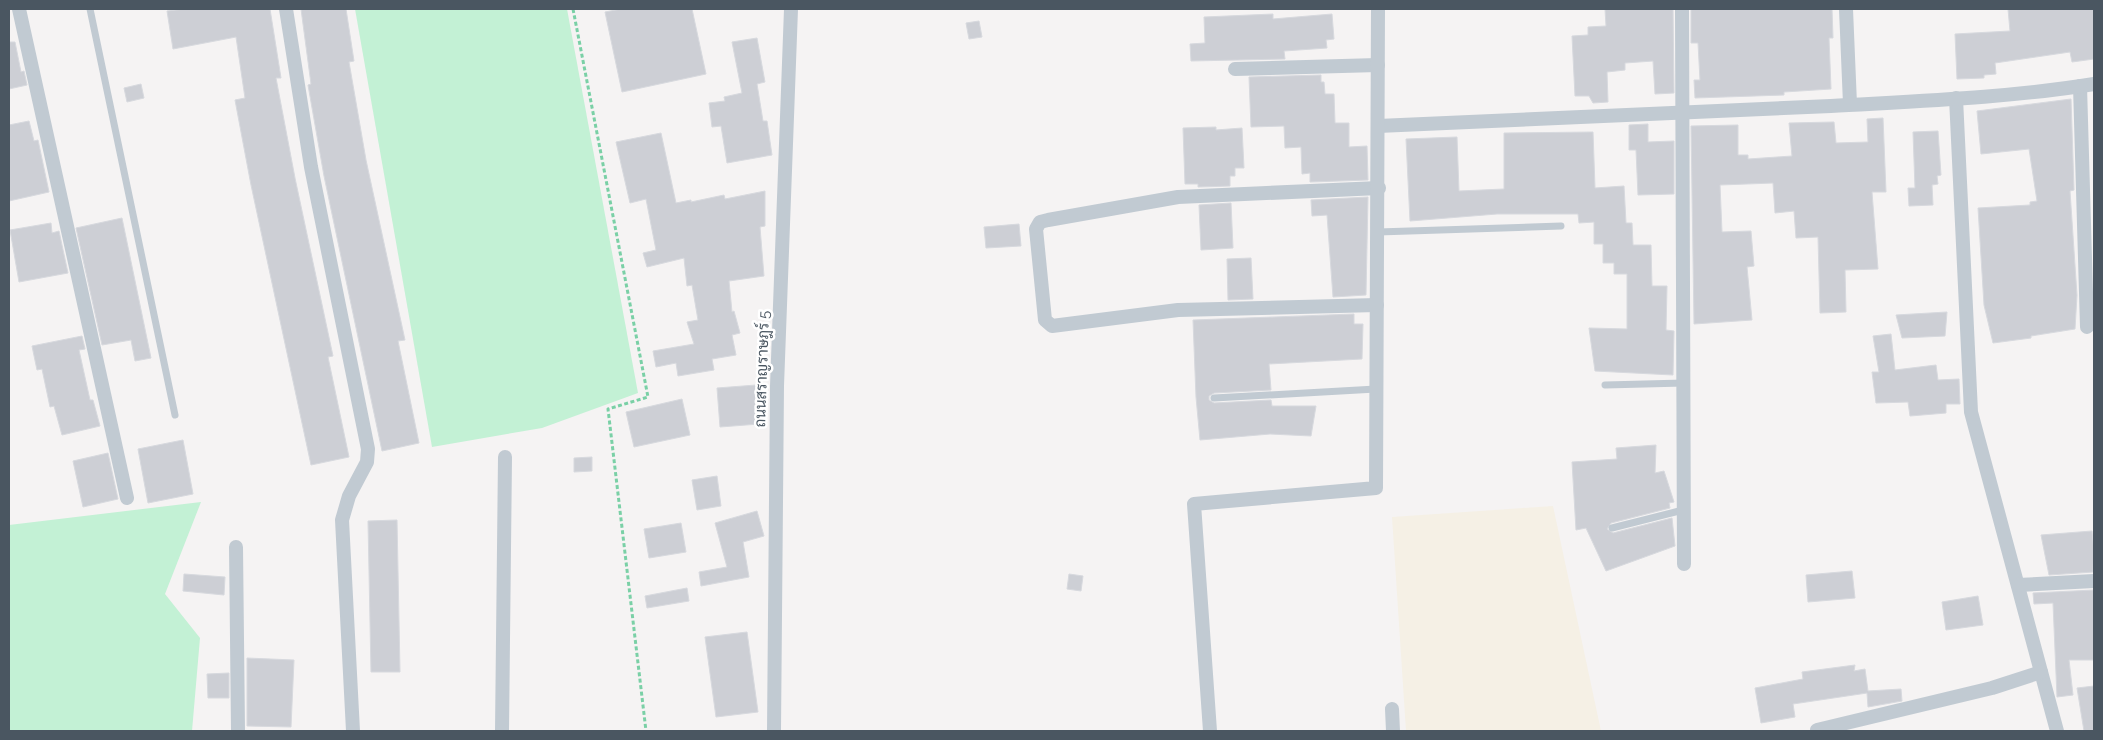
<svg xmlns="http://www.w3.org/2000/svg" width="2103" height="740" viewBox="0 0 2103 740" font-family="Raleway,Sarabun,sans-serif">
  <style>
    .green { fill: #c3f1d5 }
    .sand { fill: #f5f0e5 }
    .building { fill: #cdcfd5; stroke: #d7d9de }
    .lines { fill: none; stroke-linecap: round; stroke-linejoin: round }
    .path { stroke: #7ad0a6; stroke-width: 3; stroke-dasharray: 4 2.5; stroke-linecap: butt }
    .service { stroke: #c1cad2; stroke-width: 7 }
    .minor { stroke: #c1cad2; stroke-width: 14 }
    .labels { text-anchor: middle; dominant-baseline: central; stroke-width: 5; stroke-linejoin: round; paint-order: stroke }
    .street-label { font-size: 15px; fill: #4a5661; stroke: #fff }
  </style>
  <rect width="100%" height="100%" fill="#f5f3f3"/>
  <g class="green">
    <polygon points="355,9 567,9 638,393 542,428 432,447"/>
    <polygon points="201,502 165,594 200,638 192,731 9,731 9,525"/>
  </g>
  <polygon class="sand" points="1553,506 1601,731 1406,731 1392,517"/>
  <g class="building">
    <polygon points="185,9 270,9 281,78 276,78 295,178 333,356 328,357 349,457 311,465 251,185 235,100 245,98 236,37 173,49 167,11"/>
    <polygon points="301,9 346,9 354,61 349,62 366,160 405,340 398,341 419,443 382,451 324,176 308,85 311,84"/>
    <polygon points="621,9 692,9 706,74 622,92 605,12"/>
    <polygon points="1605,9 1673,9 1674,93 1655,94 1653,61 1625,63 1625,70 1607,72 1608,102 1593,103 1589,96 1575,96 1572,36 1588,35 1588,27 1606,26"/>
    <polygon points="1691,9 1832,9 1833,38 1829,38 1831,89 1784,92 1784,95 1695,98 1694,80 1700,80 1698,43 1691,43"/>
    <polygon points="2008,9 2094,9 2094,59 2072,62 2070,52 1995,63 1996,74 1984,75 1984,78 1957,79 1955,34 2010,31"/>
    <polygon points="1273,14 1273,19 1332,14 1334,39 1326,40 1327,48 1284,51 1285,59 1191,61 1190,44 1205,43 1204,17"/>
    <polygon points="979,21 982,37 969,39 966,23"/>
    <polygon points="757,38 765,82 757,84 763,121 767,121 772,155 727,163 721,126 712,127 709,103 725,101 724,97 742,93 732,42"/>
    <polygon points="9,42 15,42 21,72 24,71 27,85 9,89"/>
    <polygon points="1321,75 1321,82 1324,82 1325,94 1334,94 1335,123 1349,123 1349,147 1367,146 1368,180 1310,182 1310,173 1302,174 1301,147 1285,148 1284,126 1251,127 1249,77"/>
    <polygon points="141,84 144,98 127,102 124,88"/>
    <polygon points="2071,99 2074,190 2070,191 2077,295 2075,329 2031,336 2031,338 1993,343 1984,305 1978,208 2030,205 2030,202 2037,201 2029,149 1981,154 1977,111"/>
    <polygon points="1883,118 1886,192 1872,192 1878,269 1845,270 1846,312 1820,313 1818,237 1796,238 1794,211 1775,213 1773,183 1720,185 1722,232 1751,231 1754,266 1747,267 1752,320 1694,324 1691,126 1738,125 1738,155 1748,155 1748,159 1792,156 1789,123 1834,122 1836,143 1868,142 1867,119"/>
    <polygon points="29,121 34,141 38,140 49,192 9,201 9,125"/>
    <polygon points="1648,124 1648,142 1674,141 1674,194 1638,195 1636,150 1629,150 1629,125"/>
    <polygon points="1216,127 1216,130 1242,128 1244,168 1235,168 1235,176 1230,176 1230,186 1198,187 1198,184 1185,184 1183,128"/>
    <polygon points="1938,131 1941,175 1937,176 1938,184 1932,185 1933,205 1909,206 1908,188 1915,188 1913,132"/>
    <polygon points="1593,132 1595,188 1624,186 1626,223 1632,223 1633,245 1651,245 1652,286 1667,286 1666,330 1674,331 1673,375 1595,371 1589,328 1627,329 1627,274 1614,274 1614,263 1603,263 1603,244 1594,244 1594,222 1579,223 1578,214 1497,214 1410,221 1406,139 1457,137 1459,191 1504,189 1504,133"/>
    <polygon points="661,133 676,203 691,200 691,202 724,195 725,199 765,191 765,226 760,227 764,276 729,281 732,312 734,311 740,333 732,335 736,355 712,359 714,370 678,376 676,363 656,367 653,351 694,344 687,322 698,320 692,285 687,286 684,258 647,267 643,253 656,250 646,199 630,203 616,142"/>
    <polygon points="1368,197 1366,295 1333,297 1327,215 1312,216 1311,200"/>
    <polygon points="1231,203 1233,248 1201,250 1199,205"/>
    <polygon points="122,218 151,358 135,361 131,340 102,345 76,228"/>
    <polygon points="51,223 52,233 59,231 68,273 19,282 10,230"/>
    <polygon points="1019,224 1021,246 986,248 984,227"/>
    <polygon points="1251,258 1253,299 1228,300 1227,259"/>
    <polygon points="1947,312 1945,336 1902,338 1896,315"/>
    <polygon points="1354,314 1354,324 1363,324 1362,359 1269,364 1271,390 1214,393 1209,396 1209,400 1214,403 1271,400 1272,406 1316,406 1311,436 1270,434 1200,440 1196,397 1193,320"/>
    <polygon points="1891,334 1895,370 1936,365 1938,380 1959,379 1960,404 1946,404 1946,413 1910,416 1908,402 1876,403 1872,372 1879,372 1873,336"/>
    <polygon points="82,336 85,349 79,350 90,400 93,400 100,426 62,435 54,406 50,407 42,369 37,370 32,346"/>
    <polygon points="756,385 759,424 720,427 717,388"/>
    <polygon points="682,399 690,435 634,447 626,412"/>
    <polygon points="183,440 193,494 148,503 138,449"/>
    <polygon points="1656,445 1655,473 1664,471 1674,502 1669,503 1670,508 1611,523 1607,529 1613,533 1672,518 1675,546 1606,571 1586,528 1576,530 1572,462 1617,459 1616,448"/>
    <polygon points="108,453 118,499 83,507 73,461"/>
    <polygon points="592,457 592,471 574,472 574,458"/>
    <polygon points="717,476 721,506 697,510 692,480"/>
    <polygon points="757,511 764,536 743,542 749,577 701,586 699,572 727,567 715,523"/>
    <polygon points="397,520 400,672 371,672 368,521"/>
    <polygon points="681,523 686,552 649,558 644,529"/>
    <polygon points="2092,531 2094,551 2093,572 2049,575 2041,535"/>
    <polygon points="1852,571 1855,598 1808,602 1806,575"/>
    <polygon points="184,574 225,577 224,595 183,591"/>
    <polygon points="1069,574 1083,576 1081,591 1067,589"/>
    <polygon points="687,588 689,601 647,608 645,596"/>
    <polygon points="2094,590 2094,660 2069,660 2073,695 2057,697 2053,603 2034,604 2033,593"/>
    <polygon points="1978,596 1983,625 1946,630 1942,602"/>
    <polygon points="747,632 758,712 716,717 705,637"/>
    <polygon points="247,658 294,660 291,727 247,726"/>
    <polygon points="1855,665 1854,671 1865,669 1868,691 1901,689 1902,701 1868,707 1867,693 1793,704 1795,717 1761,723 1755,688 1803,679 1802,672"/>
    <polygon points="229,673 229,698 208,698 207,674"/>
    <polygon points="2094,686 2094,731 2084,731 2077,688"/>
  </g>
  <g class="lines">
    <polyline class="path" points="573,9 648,397 608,409 646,731"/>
    <g class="service">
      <polyline points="90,9 175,415"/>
      <polyline points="1378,232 1561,226"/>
      <polyline points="1605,385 1684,383"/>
      <polyline points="1214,398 1376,389"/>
      <polyline points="1612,528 1683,510"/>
    </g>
    <g class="minor">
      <polyline points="19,9 127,498"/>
      <polyline points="286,9 311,167 368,449 367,462 349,496 342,520 353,731"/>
      <polyline points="1682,9 1684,564"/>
      <polyline points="1846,9 1850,104"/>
      <polyline points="1235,69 1378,65"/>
      <polyline points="2080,86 2087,327"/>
      <polyline points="1956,98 1971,412 2057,731"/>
      <path d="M1378 126C1529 120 1680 114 1831 106 1918 101 2008 98 2094 84"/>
      <polyline points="1377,305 1178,310 1052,326 1045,320 1036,229 1040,222 1048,220 1178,197 1379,188"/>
      <polyline points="236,547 238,731"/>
      <polyline points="2018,585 2094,581"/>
      <polyline points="1392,709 1393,731"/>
      <polyline points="1817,730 1992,688 2041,672"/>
      <polyline points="502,731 505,457"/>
      <polyline points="774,731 777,386 791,9"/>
      <polyline points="1210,731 1194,504 1376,488 1378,9"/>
    </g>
  </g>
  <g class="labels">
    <g class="street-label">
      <text transform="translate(762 369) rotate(-88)">ถนนสราญราษฎร์ 5</text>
    </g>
  </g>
  <rect width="2103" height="740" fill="none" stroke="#4a5661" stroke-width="20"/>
</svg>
